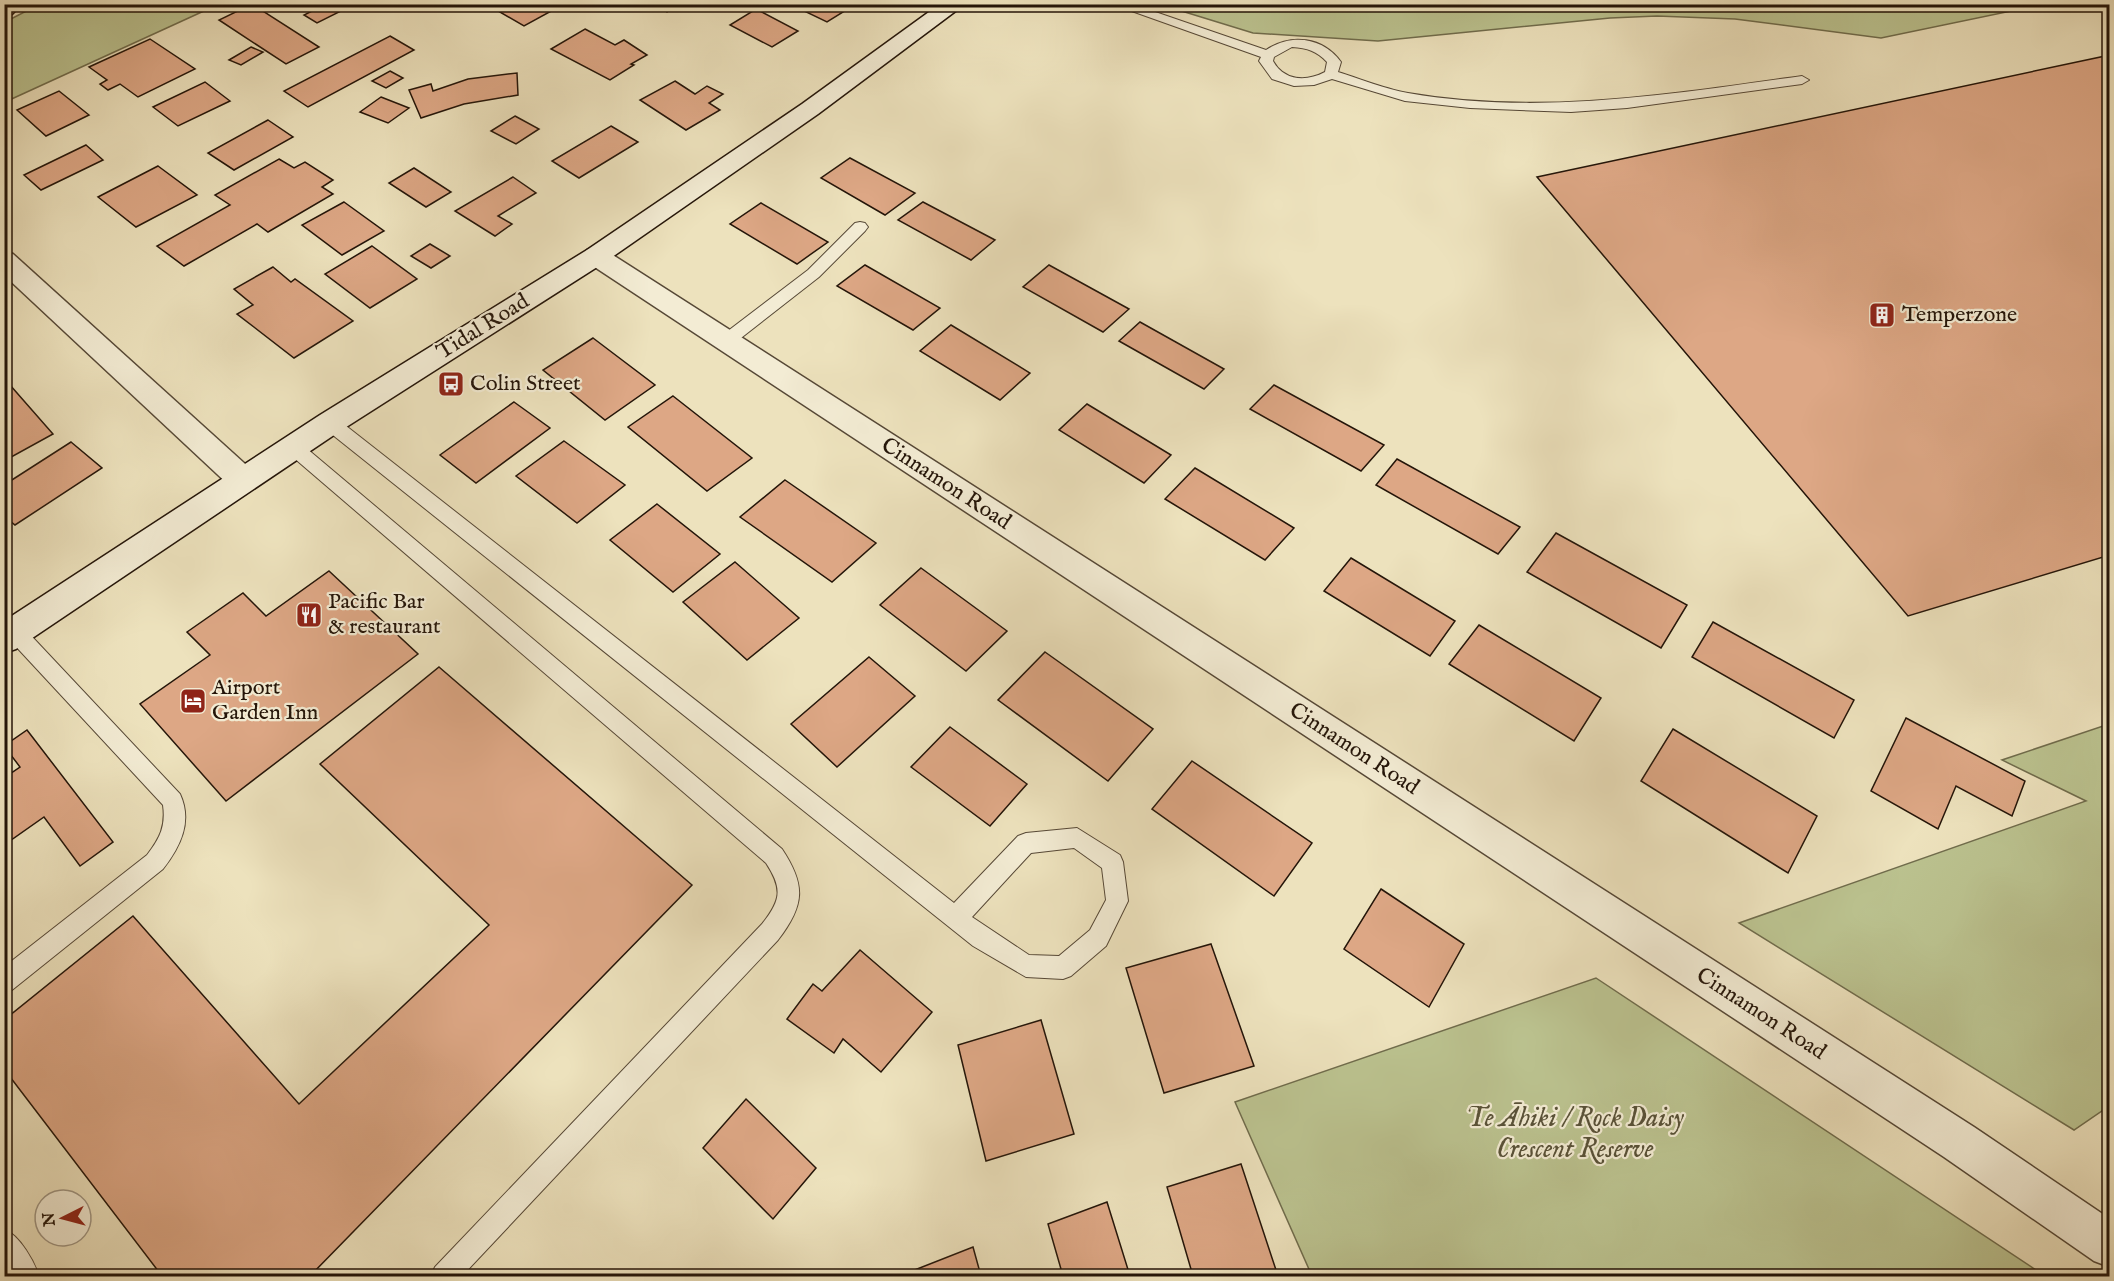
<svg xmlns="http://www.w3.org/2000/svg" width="2114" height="1281" viewBox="0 0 2114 1281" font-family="'IM FELL English',serif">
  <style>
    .green { fill: #bbc28f; stroke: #706c4c; stroke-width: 1.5 }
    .building { fill: #dda785; stroke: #241509; stroke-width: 1.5 }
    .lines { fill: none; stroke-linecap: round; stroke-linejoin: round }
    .service-casing { stroke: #564836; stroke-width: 2 }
    .minor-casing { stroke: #564836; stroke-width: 3 }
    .secondary-casing { stroke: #241509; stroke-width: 3 }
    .motorway-casing { stroke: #241509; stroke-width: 3 }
    .service { fill: #f3ecd4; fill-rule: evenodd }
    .minor { fill: #f3ecd4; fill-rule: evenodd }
    .secondary { fill: #f3ecd4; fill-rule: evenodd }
    .motorway { fill: #ede2bd; fill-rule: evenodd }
    .labels { text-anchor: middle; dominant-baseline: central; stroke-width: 4.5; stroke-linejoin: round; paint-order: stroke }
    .poi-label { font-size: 22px; fill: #241509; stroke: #f3ecd4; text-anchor: start }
    .street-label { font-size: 22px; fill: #241509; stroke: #f3ecd4 }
    .near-park-label { font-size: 27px; font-style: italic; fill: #595238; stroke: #f3ecd4 }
  </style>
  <rect width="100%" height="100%" fill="#ede2bd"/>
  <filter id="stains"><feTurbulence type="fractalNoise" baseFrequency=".00333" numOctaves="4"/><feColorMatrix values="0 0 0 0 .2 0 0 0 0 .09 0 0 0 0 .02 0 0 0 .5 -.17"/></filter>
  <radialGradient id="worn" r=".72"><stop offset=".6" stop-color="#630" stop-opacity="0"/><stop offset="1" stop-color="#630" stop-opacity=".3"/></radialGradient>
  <g class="green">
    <polygon points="38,5 38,4 217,5 5,102 5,22"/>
    <polygon points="1162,5 2040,5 1881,38 1735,19 1657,16 1610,18 1378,41 1253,33"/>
    <polygon points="2109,724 2109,1106 2074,1130 1739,923 2086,801 2002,760"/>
    <polygon points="1596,978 2045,1276 1312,1276 1235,1102"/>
  </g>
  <g class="building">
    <polygon points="252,4 319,47 286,64 219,20"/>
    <polygon points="326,4 339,12 317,23 304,15"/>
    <polygon points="486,4 546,4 555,9 524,26"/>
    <polygon points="653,4 680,4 667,12"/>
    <polygon points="811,4 856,4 827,22 802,10"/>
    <polygon points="756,9 798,31 772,47 730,25"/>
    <polygon points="585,29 615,45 624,40 647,55 631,64 634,65 610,80 551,49"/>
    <polygon points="390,36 414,50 308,107 284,91"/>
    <polygon points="150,39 195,69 138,97 120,84 108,90 100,84 107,80 89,67"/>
    <polygon points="251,47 263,52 241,65 229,60"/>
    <polygon points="2110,55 2110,555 1908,616 1537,177"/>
    <polygon points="390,71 403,78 386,88 372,81"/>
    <polygon points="517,73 518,95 464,104 421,118 409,90 431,84 433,91 468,79"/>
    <polygon points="675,81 695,94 707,86 723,94 709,103 720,110 686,130 640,100"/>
    <polygon points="205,82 230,101 178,126 153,107"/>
    <polygon points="59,91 89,115 46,136 17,110"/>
    <polygon points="381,97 409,108 388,123 360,112"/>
    <polygon points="515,116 539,129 516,144 491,131"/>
    <polygon points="268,120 293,137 234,170 208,153"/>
    <polygon points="611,126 638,142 579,178 552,161"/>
    <polygon points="86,145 103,160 41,190 24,175"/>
    <polygon points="850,158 915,193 885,215 821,178"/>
    <polygon points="279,159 294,168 305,162 333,180 322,187 333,194 268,232 257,224 184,266 157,246 230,205 215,195"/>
    <polygon points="158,166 197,195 136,227 98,197"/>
    <polygon points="414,168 451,192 426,207 389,183"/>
    <polygon points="513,177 536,193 498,216 512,224 495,236 455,211"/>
    <polygon points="344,202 384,231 342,255 302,225"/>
    <polygon points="923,202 995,240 971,260 898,220"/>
    <polygon points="761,203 828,242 797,264 730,224"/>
    <polygon points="430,244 450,256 431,268 411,256"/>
    <polygon points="372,246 417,279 370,308 325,274"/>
    <polygon points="865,265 940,308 913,330 837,286"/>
    <polygon points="1049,265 1129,309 1103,332 1023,287"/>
    <polygon points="273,267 291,282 295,279 353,321 294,358 237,314 253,305 234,289"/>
    <polygon points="1140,322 1224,369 1204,389 1119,341"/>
    <polygon points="951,325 1030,373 1000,400 920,351"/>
    <polygon points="593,338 655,385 605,420 543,370"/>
    <polygon points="10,385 53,434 4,461 4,388"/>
    <polygon points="1274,385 1384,445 1361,471 1250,409"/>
    <polygon points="673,396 752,458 707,491 628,427"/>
    <polygon points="514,402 550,428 476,483 440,455"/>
    <polygon points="1087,404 1171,455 1144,483 1059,430"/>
    <polygon points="564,441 625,485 577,523 516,476"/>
    <polygon points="71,442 102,468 15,525 4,516 4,485"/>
    <polygon points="1397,459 1520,527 1498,554 1376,485"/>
    <polygon points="1195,468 1294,528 1265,560 1165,499"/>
    <polygon points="785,480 876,543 832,582 740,517"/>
    <polygon points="657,504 720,554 673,592 610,540"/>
    <polygon points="1556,533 1687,605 1661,648 1527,572"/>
    <polygon points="1351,558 1455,621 1430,656 1324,591"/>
    <polygon points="735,562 799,618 747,660 683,602"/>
    <polygon points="921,568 1007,631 966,671 880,605"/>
    <polygon points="329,571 418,654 226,801 140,704 210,655 187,632 243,593 266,616"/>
    <polygon points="1713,622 1854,700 1834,738 1692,657"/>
    <polygon points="1479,625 1601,698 1574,741 1449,664"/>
    <polygon points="1045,652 1153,729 1108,781 998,700"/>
    <polygon points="869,657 915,696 837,767 791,724"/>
    <polygon points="439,667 692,885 310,1276 162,1276 4,1069 4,1020 133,916 299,1104 489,925 320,764"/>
    <polygon points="1906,718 2025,781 2012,816 1956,786 1938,829 1871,791"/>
    <polygon points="950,727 1027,784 990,826 911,767"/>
    <polygon points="1673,729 1817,816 1788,873 1641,781"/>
    <polygon points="27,730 113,842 80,866 44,817 4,845 4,778 20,767 4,746"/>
    <polygon points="1192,761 1312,843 1274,896 1152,809"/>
    <polygon points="1381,889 1464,944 1429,1007 1344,949"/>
    <polygon points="1211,944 1254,1066 1164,1093 1126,968"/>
    <polygon points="860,950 932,1012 881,1072 843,1039 834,1053 787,1019 813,984 822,991"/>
    <polygon points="1041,1020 1074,1134 986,1161 958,1045"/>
    <polygon points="746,1099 816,1168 773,1219 703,1148"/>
    <polygon points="1241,1164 1278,1276 1193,1276 1167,1187"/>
    <polygon points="1107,1202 1130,1276 1042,1276 1061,1269 1048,1224"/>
    <polygon points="973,1247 981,1276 913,1276 912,1271"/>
  </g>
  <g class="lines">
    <defs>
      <g id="service">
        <path d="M1112 4H1132L1266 50C1291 33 1323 37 1341 62L1338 72C1361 79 1385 89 1408 93 1540 116 1671 94 1802 76L1809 80 1802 84 1627 108 1571 112 1470 108 1405 101 1332 79 1314 85 1294 86 1272 79 1259 61 1261 57ZM1292 47C1307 48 1317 51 1327 62L1325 72C1306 82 1284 81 1273 61L1274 57Z"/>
        <polygon points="860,222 865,223 868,227 865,231 819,277 732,345 720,345 718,341 720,337 808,270 855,223"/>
        <path d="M330 417 336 418 954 903 1018 836 1026 833 1077 828 1120 855 1123 862 1128 901 1106 946 1071 976 1063 979 1026 977 973 946 324 428 321 423 324 418ZM1074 848 1102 868 1106 900 1090 930 1059 956 1029 955 972 917 1031 853Z"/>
        <path d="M293 440 299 442 782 849C806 885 805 905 778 940L462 1276H431L435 1267 762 924C781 900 783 889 766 863L287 452 284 447 287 442Z"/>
        <path d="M15 624 22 626 180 794C193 822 180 847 163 869L12 990 4 993V967L147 855C160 838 166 826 163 805L8 638 5 632 8 626Z"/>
        <path d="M4 1229C20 1236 34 1261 39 1276H11L4 1266Z"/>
      </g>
      <g id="minor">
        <polygon points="596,247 605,250 1974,1127 2110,1219 2110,1267 2094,1261 1944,1157 587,262 583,256 587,250"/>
        <polygon points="4,251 13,254 254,472 258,480 254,488 243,492 232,488 4,275"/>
      </g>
      <polygon id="secondary" points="940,4 965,4 818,114 605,262 340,431 16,649 4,653 4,621 320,415 587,250 802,104"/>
      <polygon id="motorway" points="4,4 22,4 12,14 4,15"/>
    </defs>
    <use href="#service" class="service-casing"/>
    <use href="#minor" class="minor-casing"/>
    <use href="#secondary" class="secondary-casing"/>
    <use href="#motorway" class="motorway-casing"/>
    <use href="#service" class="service"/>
    <use href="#minor" class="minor"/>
    <use href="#secondary" class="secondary"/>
    <use href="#motorway" class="motorway"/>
  </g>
  <defs>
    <symbol id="building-square" viewBox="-11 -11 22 22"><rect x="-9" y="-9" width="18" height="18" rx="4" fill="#8f2418" stroke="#f3ecd4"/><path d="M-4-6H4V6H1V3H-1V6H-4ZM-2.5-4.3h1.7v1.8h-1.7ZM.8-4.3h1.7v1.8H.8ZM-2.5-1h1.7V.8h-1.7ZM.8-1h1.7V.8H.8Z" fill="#fff"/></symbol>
    <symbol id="bus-square" viewBox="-11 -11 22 22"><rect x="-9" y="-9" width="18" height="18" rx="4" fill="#8f2418" stroke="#f3ecd4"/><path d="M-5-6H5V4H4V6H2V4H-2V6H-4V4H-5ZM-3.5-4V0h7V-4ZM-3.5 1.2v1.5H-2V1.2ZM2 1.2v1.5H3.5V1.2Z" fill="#fff"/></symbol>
    <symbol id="restaurant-square" viewBox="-11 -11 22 22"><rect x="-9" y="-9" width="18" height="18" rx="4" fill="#8f2418" stroke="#f3ecd4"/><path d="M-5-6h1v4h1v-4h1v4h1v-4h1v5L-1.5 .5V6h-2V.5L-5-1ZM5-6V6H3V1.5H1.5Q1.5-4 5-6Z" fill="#fff"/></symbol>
    <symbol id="hotel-square" viewBox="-11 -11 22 22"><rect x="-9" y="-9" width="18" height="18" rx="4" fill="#8f2418" stroke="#f3ecd4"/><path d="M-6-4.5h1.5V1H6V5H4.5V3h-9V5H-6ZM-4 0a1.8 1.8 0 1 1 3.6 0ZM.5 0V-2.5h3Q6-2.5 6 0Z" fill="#fff"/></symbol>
  </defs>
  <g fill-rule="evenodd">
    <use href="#building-square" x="1867" y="300" width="30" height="30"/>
    <use href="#bus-square" x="436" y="369" width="30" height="30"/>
    <use href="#restaurant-square" x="294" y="600" width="30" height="30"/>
    <use href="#hotel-square" x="178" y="686" width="30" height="30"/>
  </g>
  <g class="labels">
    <g class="poi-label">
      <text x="1902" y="315">Temperzone</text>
      <text x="470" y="384">Colin Street</text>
      <text x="328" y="602">Pacific Bar<tspan x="328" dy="25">&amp; restaurant</tspan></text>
      <text x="212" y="688">Airport<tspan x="212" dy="25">Garden Inn</tspan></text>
    </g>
    <g class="street-label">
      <text transform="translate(483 327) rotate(-32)">Tidal Road</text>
      <text transform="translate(946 484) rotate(33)">Cinnamon Road</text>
      <text transform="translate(1354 749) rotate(33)">Cinnamon Road</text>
      <text transform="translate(1761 1014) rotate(33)">Cinnamon Road</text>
    </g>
    <g class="near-park-label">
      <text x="1575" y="1119">Te Āhiki / Rock Daisy<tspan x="1575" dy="31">Crescent Reserve</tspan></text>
    </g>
  </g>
  <rect width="2114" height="1281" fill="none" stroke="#ede2bd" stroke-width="24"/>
  <rect x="6" y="6" width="2102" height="1269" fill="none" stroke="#241509" stroke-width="3"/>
  <rect x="12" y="12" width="2090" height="1257" fill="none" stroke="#241509" stroke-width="1.5"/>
  <g transform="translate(63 1218) rotate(264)"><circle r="28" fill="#f3ecd4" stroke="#a09683" stroke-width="1.5"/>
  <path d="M0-4.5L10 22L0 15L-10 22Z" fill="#8f2418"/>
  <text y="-9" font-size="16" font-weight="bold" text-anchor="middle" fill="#241509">N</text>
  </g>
  <rect width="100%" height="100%" filter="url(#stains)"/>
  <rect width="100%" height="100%" fill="url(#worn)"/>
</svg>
